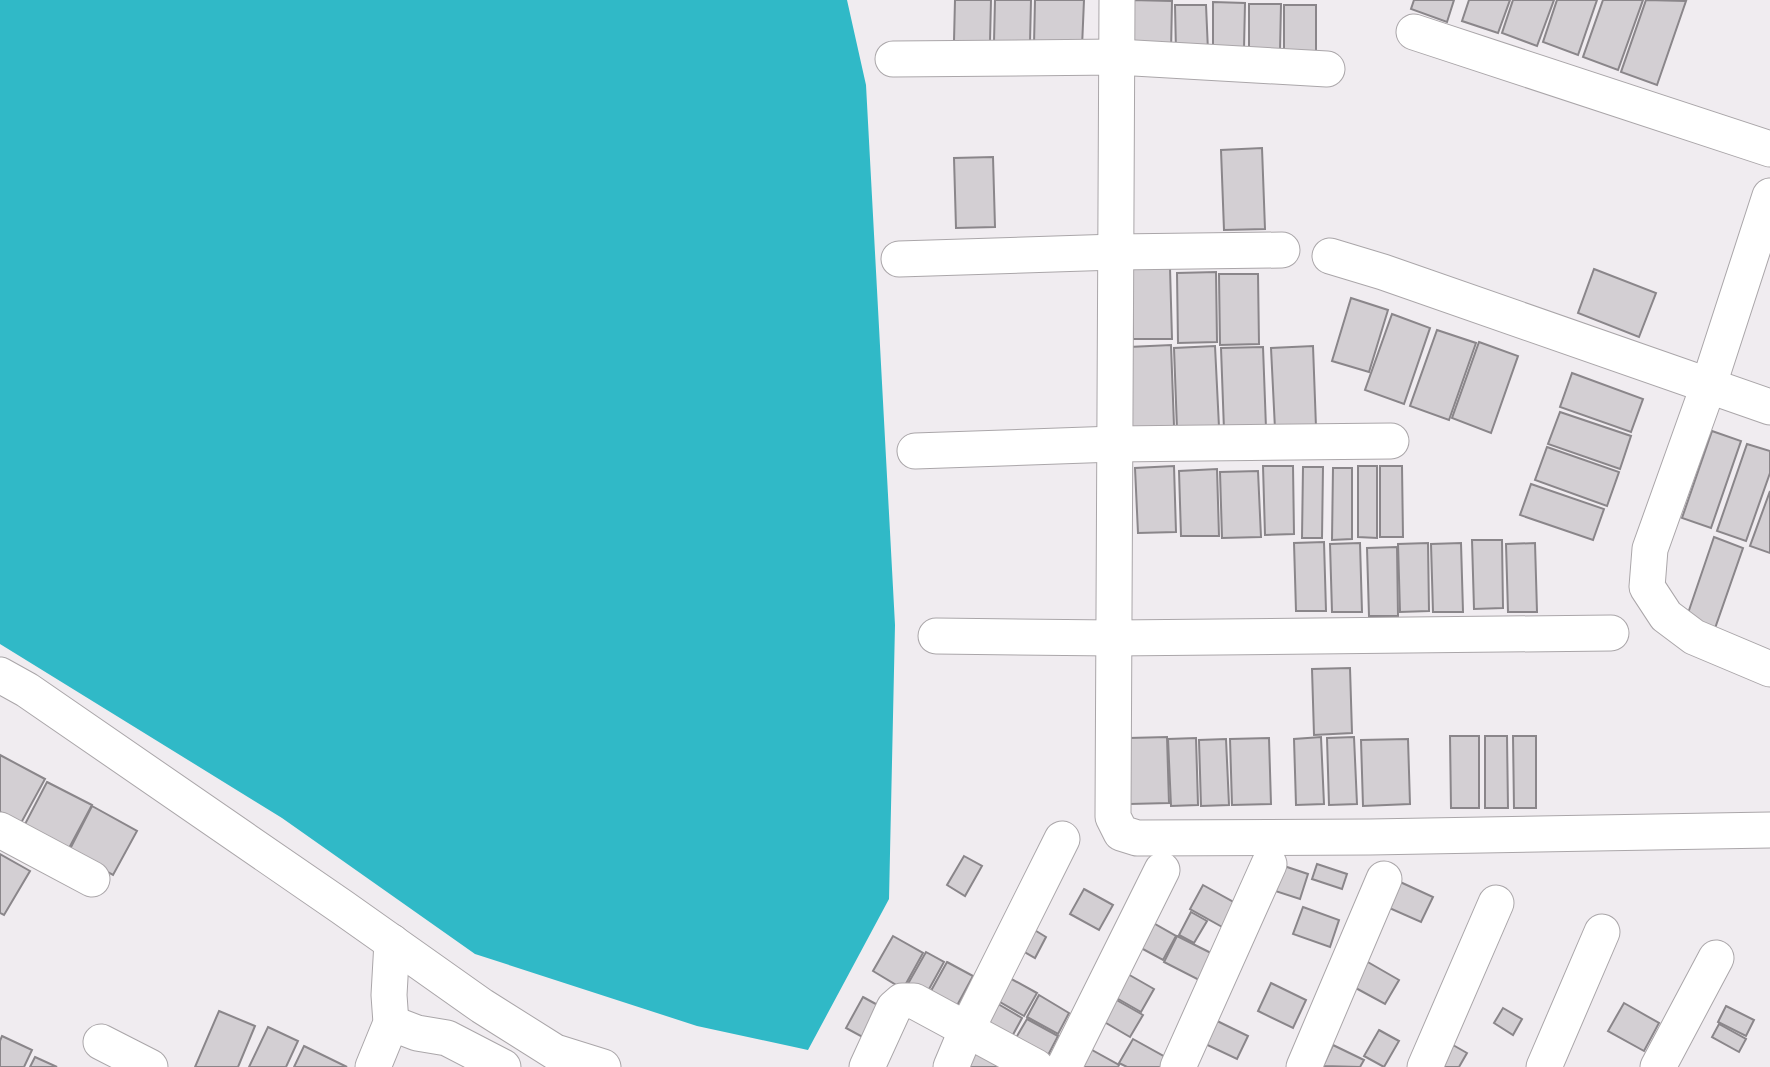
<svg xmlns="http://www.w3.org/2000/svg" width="1770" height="1067" viewBox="0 0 1770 1067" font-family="'Public Sans',sans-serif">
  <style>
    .water { fill: #30b9c7 }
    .building { fill: #d3cfd3; stroke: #8a868a; stroke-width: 2 }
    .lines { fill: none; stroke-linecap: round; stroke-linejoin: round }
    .minor-casing { stroke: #aaa6a9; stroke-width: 37 }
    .minor { stroke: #fff; stroke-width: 35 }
  </style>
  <rect width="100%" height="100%" fill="#f0ecf0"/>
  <polygon class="water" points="0,0 847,0 866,85 895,625 889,899 808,1050 697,1026 475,954 282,818 0,644"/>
  <g class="building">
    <polygon points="955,0 991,0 990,42 954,41"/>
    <polygon points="995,0 1031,0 1030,43 994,42"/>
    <polygon points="1035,0 1084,0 1082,47 1034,45"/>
    <polygon points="1131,0 1172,1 1171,53 1129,52"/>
    <polygon points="1414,0 1454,0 1447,22 1411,9"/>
    <polygon points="1469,0 1510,0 1498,33 1462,21"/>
    <polygon points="1513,0 1554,0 1537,46 1502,33"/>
    <polygon points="1557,0 1597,0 1578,55 1543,42"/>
    <polygon points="1603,0 1643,0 1618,70 1583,57"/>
    <polygon points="1646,0 1686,1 1657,85 1621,72"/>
    <polygon points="1213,2 1245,3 1244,49 1213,49"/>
    <polygon points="1249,4 1281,4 1280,51 1249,51"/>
    <polygon points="1175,5 1206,5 1208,51 1176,52"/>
    <rect x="1284" y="5" width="32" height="46"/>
    <polygon points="1262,148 1265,229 1224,230 1221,150"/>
    <polygon points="993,157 995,227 956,228 954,158"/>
    <polygon points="1170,268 1172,339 1133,339 1131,269"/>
    <polygon points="1594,269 1656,293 1639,337 1578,313"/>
    <polygon points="1216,272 1217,342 1178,343 1177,273"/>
    <polygon points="1219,274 1258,274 1259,344 1220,345"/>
    <polygon points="1351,298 1388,310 1369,372 1332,361"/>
    <polygon points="1392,314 1430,328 1404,404 1365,390"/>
    <polygon points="1437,330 1476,343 1449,420 1410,406"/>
    <polygon points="1479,342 1518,356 1491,433 1452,418"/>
    <polygon points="1171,345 1174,426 1132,428 1129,347"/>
    <polygon points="1215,346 1219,427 1177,429 1174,348"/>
    <polygon points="1313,346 1316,427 1275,429 1271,348"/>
    <polygon points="1263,347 1266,428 1224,430 1221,348"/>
    <polygon points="1572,373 1643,399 1631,432 1560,407"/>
    <polygon points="1560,412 1631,436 1620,469 1548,444"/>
    <polygon points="1712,431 1741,441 1711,528 1682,518"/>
    <polygon points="1747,444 1770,451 1770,473 1746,541 1717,531"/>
    <polygon points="1547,447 1619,472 1607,506 1535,480"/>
    <polygon points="1174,466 1176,532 1138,533 1135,468"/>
    <polygon points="1263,466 1293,466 1294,534 1265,535"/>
    <polygon points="1358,466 1377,466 1377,538 1358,537"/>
    <polygon points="1380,466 1402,466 1403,537 1380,537"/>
    <polygon points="1303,467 1323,467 1322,538 1302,538"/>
    <polygon points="1333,468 1352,468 1352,539 1332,540"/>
    <polygon points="1217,469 1219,536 1181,536 1179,471"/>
    <polygon points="1258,471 1261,537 1222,538 1220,472"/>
    <polygon points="1531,484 1604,509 1593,540 1520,515"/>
    <polygon points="1770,491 1770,553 1750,546"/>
    <polygon points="1714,537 1743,548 1713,634 1684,625"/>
    <polygon points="1472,540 1502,540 1503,608 1474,609"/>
    <polygon points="1324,542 1326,611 1296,611 1294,543"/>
    <polygon points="1360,543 1362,612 1332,612 1330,544"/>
    <polygon points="1428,543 1429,611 1400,612 1398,544"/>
    <polygon points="1461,543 1463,612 1433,612 1431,544"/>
    <polygon points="1535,543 1537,612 1508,612 1506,544"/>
    <polygon points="1397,547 1398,616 1369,616 1367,548"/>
    <polygon points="1350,668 1352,733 1314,735 1312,669"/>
    <polygon points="1450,736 1479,736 1479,808 1451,808"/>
    <polygon points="1485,736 1507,736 1508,808 1485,808"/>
    <polygon points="1513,736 1536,736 1536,808 1514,808"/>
    <polygon points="1167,737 1169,803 1130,804 1129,738"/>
    <polygon points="1321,737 1324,804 1296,805 1294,739"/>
    <polygon points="1354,737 1357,804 1329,805 1327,738"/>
    <polygon points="1196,738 1198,805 1171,806 1168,739"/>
    <polygon points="1269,738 1271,804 1232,805 1230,739"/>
    <polygon points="1226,739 1229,805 1201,806 1199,740"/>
    <polygon points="1408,739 1410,804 1363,806 1361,740"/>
    <polygon points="0,755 45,779 21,823 0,812"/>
    <polygon points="47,782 92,805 68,850 24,826"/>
    <polygon points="92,806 137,831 113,875 69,851"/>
    <polygon points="0,854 30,871 4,915 0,913"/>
    <polygon points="964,856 982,866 965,896 947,885"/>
    <polygon points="1278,864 1308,874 1300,899 1269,889"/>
    <polygon points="1317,864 1347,874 1342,889 1312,879"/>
    <polygon points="1398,881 1433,897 1421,922 1387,907"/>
    <polygon points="1203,885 1237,904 1224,928 1190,909"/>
    <polygon points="1084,889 1113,905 1099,930 1070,914"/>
    <polygon points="1303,907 1339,920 1330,947 1293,934"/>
    <polygon points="1191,912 1207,921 1194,943 1179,935"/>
    <polygon points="1141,916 1176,936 1163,960 1128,941"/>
    <polygon points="1028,926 1046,937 1035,958 1016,947"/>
    <polygon points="893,936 923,953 903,989 873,971"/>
    <polygon points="1177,936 1215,955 1201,981 1164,962"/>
    <polygon points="926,952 944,962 923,1000 905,989"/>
    <polygon points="1366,961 1399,980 1385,1004 1352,986"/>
    <polygon points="947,962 973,976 953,1013 927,998"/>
    <polygon points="1119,969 1154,989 1141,1012 1106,992"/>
    <polygon points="1006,976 1037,993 1024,1016 993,998"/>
    <polygon points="1271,983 1306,1000 1293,1028 1258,1011"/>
    <polygon points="1106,994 1143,1015 1130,1037 1094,1016"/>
    <polygon points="1039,995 1069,1013 1058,1034 1027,1017"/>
    <polygon points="863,997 885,1009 868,1040 846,1028"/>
    <polygon points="993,1001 1022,1018 1009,1042 980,1025"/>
    <polygon points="1624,1003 1659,1023 1644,1051 1608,1031"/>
    <polygon points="1726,1006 1754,1020 1746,1036 1718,1022"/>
    <polygon points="1503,1008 1522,1019 1513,1035 1494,1023"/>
    <polygon points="219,1011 255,1026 238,1067 195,1067"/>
    <polygon points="1211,1018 1248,1036 1237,1059 1201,1042"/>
    <polygon points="1027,1019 1058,1036 1045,1061 1013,1043"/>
    <polygon points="1719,1024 1746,1039 1739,1052 1712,1037"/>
    <polygon points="268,1027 298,1041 286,1067 249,1067"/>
    <polygon points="1379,1030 1399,1041 1384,1067 1364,1056"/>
    <polygon points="2,1036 32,1050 24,1067 0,1067 0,1041"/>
    <polygon points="1133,1039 1167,1058 1162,1067 1127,1067 1119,1063"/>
    <polygon points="1446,1041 1467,1053 1459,1067 1443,1067"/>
    <polygon points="1083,1045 1119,1065 1118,1067 1070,1067"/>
    <polygon points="1333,1045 1364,1060 1360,1067 1323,1066"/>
    <polygon points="304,1046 347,1067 294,1067"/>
    <polygon points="977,1051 1005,1067 968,1067"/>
    <polygon points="35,1057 57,1067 30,1067"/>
  </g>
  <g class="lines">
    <defs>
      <g id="minor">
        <polyline points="1117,0 1113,817 1121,833 1137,838 1370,837 1770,830"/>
        <polyline points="1414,32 1770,149"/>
        <polyline points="893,59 1117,57 1327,69"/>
        <polyline points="1770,196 1709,384 1650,549 1647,587 1666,616 1694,637 1770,669"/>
        <polyline points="1330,256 1383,272 1770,407"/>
        <polyline points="899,259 1116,252 1282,250"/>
        <polyline points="915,451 1115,444 1391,441"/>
        <polyline points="936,636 1114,638 1611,633"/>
        <polyline points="0,675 27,690 342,907 482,1006 555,1052 603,1067"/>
        <polyline points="0,830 92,879"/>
        <polyline points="391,1023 417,1033 447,1038 503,1067"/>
        <polyline points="101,1042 150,1067"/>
        <polyline points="373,1067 391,1023 389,995 392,942"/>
        <polyline points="867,1067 894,1008 902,1001 914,1001 1036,1067"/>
        <polyline points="951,1067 967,1029 1062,839"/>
        <polyline points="1064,1067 1162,870"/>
        <polyline points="1178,1067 1269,864"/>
        <polyline points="1304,1067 1384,879"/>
        <polyline points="1425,1067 1496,903"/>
        <polyline points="1544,1067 1602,932"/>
        <polyline points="1658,1067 1716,958"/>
      </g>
    </defs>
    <use href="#minor" class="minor-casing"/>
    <use href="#minor" class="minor"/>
  </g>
</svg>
